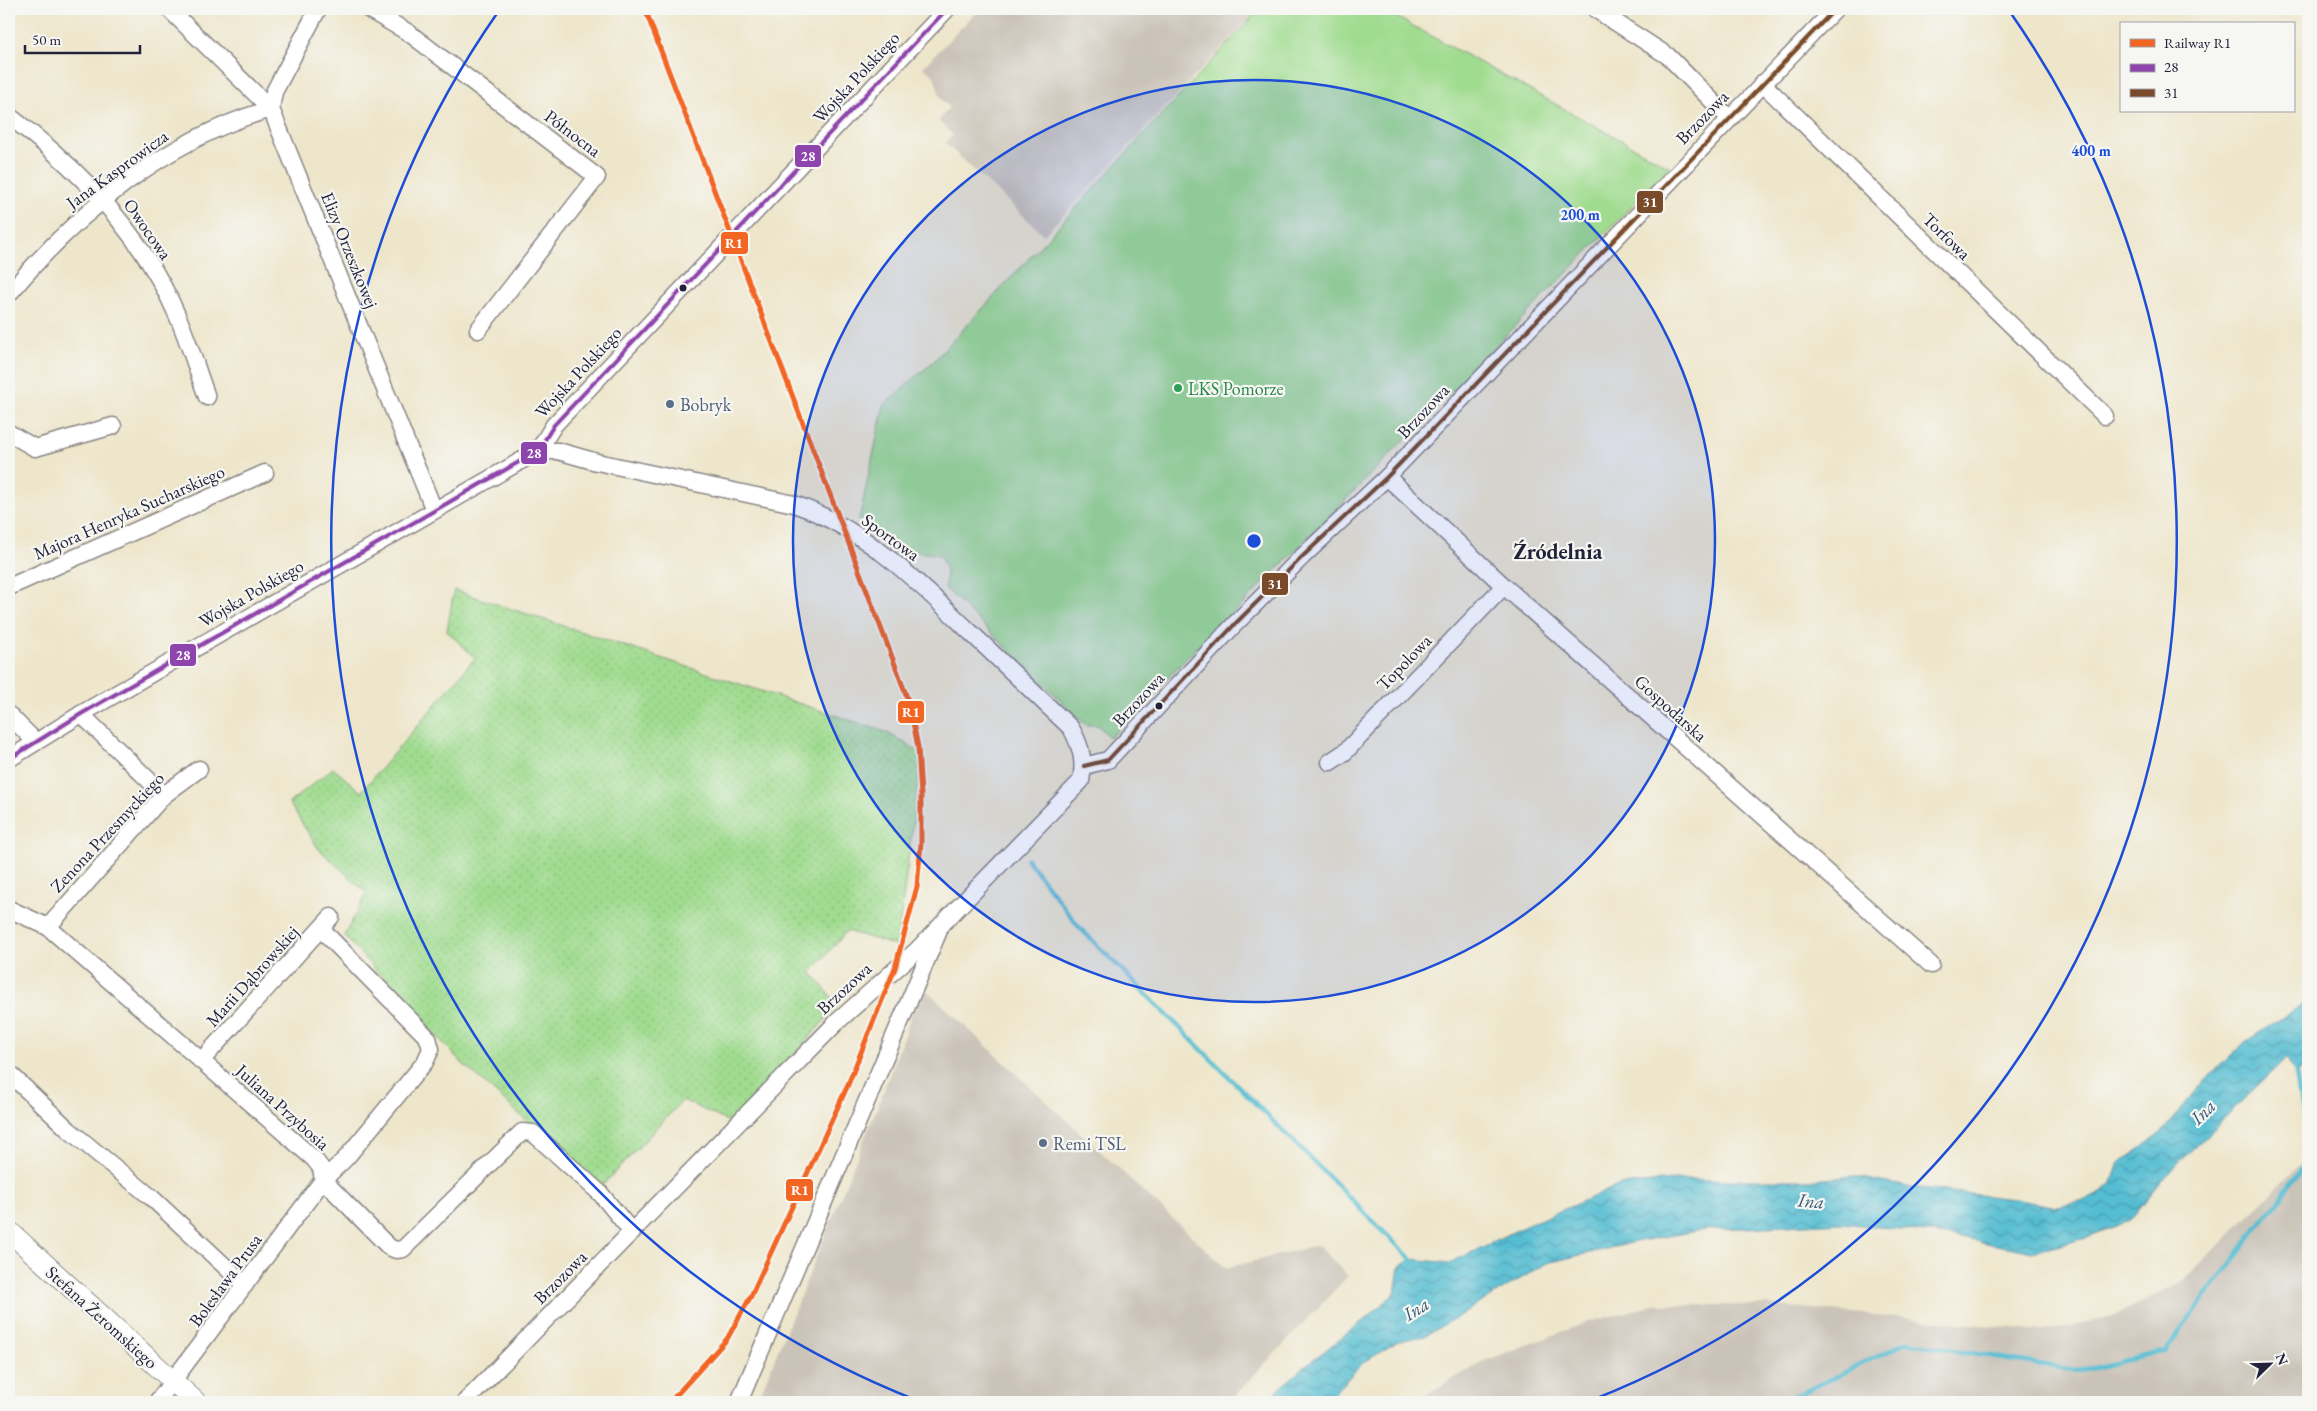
<svg xmlns="http://www.w3.org/2000/svg" width="2317" height="1411" viewBox="0 0 2317 1411" font-family="'EB Garamond',serif">
  <style>
    .industrial { fill: #cac3b8 }
    .green { fill: url(#green-dots); stroke: #617f66 }
    .pitch { fill: #a0dc90; stroke: #617f66 }
    .water { fill: url(#water-waves); stroke: #3c7086 }
    .lines { fill: none; stroke-linecap: round; stroke-linejoin: round }
    .stream { stroke: #55bdd2; stroke-width: 4.5 }
    .minor-casing { stroke: #888483; stroke-width: 19 }
    .tertiary-casing { stroke: #888483; stroke-width: 22 }
    .minor { stroke: #fff; stroke-width: 16 }
    .tertiary { stroke: #fff; stroke-width: 20 }
    .bus-1-casing { stroke: #f6f6f2; stroke-width: 8 }
    .bus-2-casing { stroke: #f6f6f2; stroke-width: 8 }
    .bus-1 { stroke: #8e44ad; stroke-width: 4 }
    .bus-2 { stroke: #7a4b2a; stroke-width: 4 }
    .rail-1-casing { stroke: #f6f6f2; stroke-width: 9 }
    .rail-1 { stroke: #f26522; stroke-width: 5 }
    .ring { fill: none; stroke: #1d4ed8; stroke-width: 2.5 }
    .bus-dot { fill: #22223b; stroke: #f6f6f2; stroke-width: 2 }
    .leisure-dot { fill: #2e9e5b; stroke: #f6f6f2; stroke-width: 2 }
    .service-dot { fill: #5c6f8a; stroke: #f6f6f2; stroke-width: 2 }
    .labels { text-anchor: middle; dominant-baseline: central; stroke-width: 4.5; stroke-linejoin: round; paint-order: stroke }
    .street-label { font-size: 18px; fill: #22223b; stroke: #f6f6f2 }
    .leisure-label { font-size: 18px; fill: #27864d; stroke: #f6f6f2; text-anchor: start }
    .service-label { font-size: 18px; fill: #4e5e75; stroke: #f6f6f2; text-anchor: start }
    .water-label { font-size: 19px; font-style: italic; fill: #345870; stroke: #f6f6f2 }
    .district-label { font-size: 22px; font-weight: bold; fill: #22223b; stroke: #f6f6f2 }
    .centre { fill: #1d4ed8; stroke: #f6f6f2; stroke-width: 2.5 }
    .ring-label { font-size: 15px; text-anchor: middle; font-weight: bold; fill: #1d4ed8; stroke: #f6f6f2; stroke-width: 4.5; stroke-linejoin: round; paint-order: stroke }
    .line-badge { stroke: #f6f6f2; stroke-width: 2 }
    .badge-label { font-size: 14px; text-anchor: middle; font-weight: bold; fill: #fff }
  </style>
  <defs>
    <pattern id="green-dots" width="8" height="8" patternUnits="userSpaceOnUse" patternTransform="scale(1.25)"><rect width="8" height="8" fill="#a0dc90"/><path d="M2 2h.1M6 6h.1" fill="none" stroke="#8abc7d" stroke-width="1.8" stroke-linecap="round"/></pattern>
    <pattern id="water-waves" width="16" height="10" patternUnits="userSpaceOnUse" patternTransform="scale(1.25)"><rect width="16" height="10" fill="#55bdd2"/><path d="M0 5q4-4 8 0t8 0" fill="none" stroke="#4699ac"/></pattern>
  </defs>
  <rect width="100%" height="100%" fill="#f6f6f2"/>
  <filter id="ink" filterUnits="userSpaceOnUse"><feTurbulence type="fractalNoise" baseFrequency=".02" numOctaves="2"/><feDisplacementMap in="SourceGraphic" scale="10" xChannelSelector="R" yChannelSelector="G"/><feConvolveMatrix kernelMatrix="1 2 1 2 8 2 1 2 1" color-interpolation-filters="sRGB"/></filter>
  <filter id="wash" filterUnits="userSpaceOnUse"><feTurbulence type="fractalNoise" baseFrequency=".0096" numOctaves="4" result="noise"/><feDisplacementMap in="SourceGraphic" scale="20" xChannelSelector="R" yChannelSelector="G"/><feGaussianBlur stdDeviation="1.12" result="paint"/><feColorMatrix in="noise" values="0 0 0 0 0 0 0 0 0 0 0 0 0 0 0 0 0 1.4 0 .05"/><feComposite in="paint" operator="in"/></filter>
  <g filter="url(#wash)">
    <rect width="100%" height="100%" fill="#eee6cb"/>
    <g class="industrial">
      <polygon points="979,9 1259,9 1044,235 945,143 953,135 939,121 949,107 941,99 934,76 923,67"/>
      <polygon points="922,986 1226,1268 1318,1245 1348,1276 1229,1402 757,1402 881,1098"/>
      <polygon points="2308,1157 2308,1402 1413,1402 1482,1362 1588,1322 1654,1305 1769,1305 2044,1331 2113,1317 2183,1281"/>
    </g>
    <polygon class="green" points="454,590 886,732 922,753 897,946 847,931 811,972 838,1005 733,1124 683,1100 601,1187 462,1063 344,936 367,893 318,848 289,803 333,768 361,792 475,658 447,631"/>
    <path class="pitch" d="M1260 9H1382L1670 167C1524 316 1380 466 1233 614H1229L1110 738 1098 725H1086L945 588 946 569 940 555 896 549 859 520 884 405 934 361Z"/>
    <polygon class="water" points="2308,1001 2308,1059 2306,1068 2296,1073 2286,1058 2172,1169 2130,1221 2069,1243 2032,1252 1935,1233 1844,1223 1704,1230 1640,1241 1547,1263 1425,1336 1398,1341 1363,1363 1325,1402 1265,1402 1305,1366 1368,1317 1395,1293 1399,1267 1411,1259 1450,1263 1523,1227 1620,1185 1674,1180 1815,1180 1852,1176 1903,1186 2013,1199 2058,1207 2083,1201 2101,1192 2112,1183 2118,1165 2161,1133 2206,1079 2245,1042"/>
    <g class="lines">
      <g class="stream">
        <polyline points="1027,859 1079,927 1411,1259"/>
        <polyline points="2295,1068 2308,1148"/>
        <polyline points="1783,1402 1907,1342 2074,1370 2095,1368 2165,1351 2308,1161"/>
      </g>
    </g>
  </g>
  <g filter="url(#ink)">
    <g class="lines">
      <defs>
        <g id="minor">
          <polyline points="169,9 271,109"/>
          <polyline points="318,9 274,92 271,109 434,510"/>
          <polyline points="368,9 409,33 597,177 478,330"/>
          <polyline points="1595,9 1668,56 1729,118"/>
          <polyline points="1762,83 2105,416"/>
          <path d="M9 116C79 168 142 234 177 315 189 342 197 370 207 397"/>
          <path d="M9 294C76 213 168 138 271 109"/>
          <polyline points="9,433 35,448 113,426"/>
          <polyline points="1387,477 1504,586 1931,965"/>
          <polyline points="9,587 265,473"/>
          <polyline points="81,714 164,795"/>
          <polyline points="9,715 35,741"/>
          <polyline points="9,759 81,714 538,451 554,425 947,9"/>
          <polyline points="1330,762 1345,752 1504,586"/>
          <polyline points="1084,766 1108,760 1234,625 1303,556 1387,477 1835,9"/>
          <polyline points="9,909 48,927 314,1159 321,1168 323,1180 389,1247 396,1250 403,1249 522,1132 533,1133 600,1193 632,1232"/>
          <polyline points="48,927 164,795 199,769"/>
          <polyline points="201,1061 331,917"/>
          <polyline points="9,1073 69,1130 152,1198 245,1285"/>
          <polyline points="157,1402 323,1180 346,1158 425,1062 431,1049 428,1038 321,929"/>
          <path d="M465 1402 837 1022 916 951 1081 781C1085 761 1081 746 1071 728 1036 695 1001 661 966 628 915 579 863 528 794 504L597 462 558 451H538"/>
          <polyline points="739,1402 938,933"/>
        </g>
        <polyline id="tertiary" points="9,1231 196,1402"/>
      </defs>
      <use href="#minor" class="minor-casing"/>
      <use href="#tertiary" class="tertiary-casing"/>
      <use href="#minor" class="minor"/>
      <use href="#tertiary" class="tertiary"/>
      <defs>
        <polyline id="bus-1" points="9,759 81,714 538,451 554,425 947,9"/>
        <polyline id="bus-2" points="1084,766 1108,760 1234,625 1303,556 1387,477 1835,9"/>
      </defs>
      <use href="#bus-1" class="bus-1-casing"/>
      <use href="#bus-2" class="bus-2-casing"/>
      <use href="#bus-1" class="bus-1"/>
      <use href="#bus-2" class="bus-2"/>
      <defs>
        <polyline id="rail-1" points="645,9 897,670 909,703 918,747 921,795 921,843 917,887 895,968 847,1087 751,1296 727,1339 670,1402"/>
      </defs>
      <use href="#rail-1" class="rail-1-casing"/>
      <use href="#rail-1" class="rail-1"/>
    </g>
  </g>
  <circle cx="1254" cy="541" r="461" fill="#1d4ed8" fill-opacity=".12"/>
  <g class="ring">
    <circle cx="1254" cy="541" r="461"/>
    <path d="M916 1400A923 923 0 0 1 498 12M2010 12A923 923 0 0 1 1592 1400"/>
  </g>
  <g class="bus-dot">
    <circle cx="683" cy="288" r="4.5"/>
    <circle cx="1159" cy="706" r="4.5"/>
  </g>
  <circle class="leisure-dot" cx="1178" cy="388" r="5"/>
  <g class="service-dot">
    <circle cx="670" cy="404" r="5"/>
    <circle cx="1043" cy="1143" r="5"/>
  </g>
  <g class="labels">
    <g class="street-label">
      <text transform="translate(856 77) rotate(-47)">Wojska Polskiego</text>
      <text transform="translate(1702 117) rotate(-46)">Brzozowa</text>
      <text transform="translate(573 133) rotate(37)">Północna</text>
      <text transform="translate(117 169) rotate(-36)">Jana Kasprowicza</text>
      <text transform="translate(148 229) rotate(55)">Owocowa</text>
      <text transform="translate(1947 236) rotate(44)">Torfowa</text>
      <text transform="translate(350 250) rotate(68)">Elizy Orzeszkowej</text>
      <text transform="translate(578 372) rotate(-47)">Wojska Polskiego</text>
      <text transform="translate(1423 411) rotate(-47)">Brzozowa</text>
      <text transform="translate(129 512) rotate(-24)">Majora Henryka Sucharskiego</text>
      <text transform="translate(891 537) rotate(36)">Sportowa</text>
      <text transform="translate(251 593) rotate(-30)">Wojska Polskiego</text>
      <text transform="translate(1404 662) rotate(-46)">Topolowa</text>
      <text transform="translate(1138 699) rotate(-47)">Brzozowa</text>
      <text transform="translate(1671 708) rotate(42)">Gospodarska</text>
      <text transform="translate(107 832) rotate(-47)">Zenona Przesmyckiego</text>
      <text transform="translate(252 976) rotate(-48)">Marii Dąbrowskiej</text>
      <text transform="translate(844 988) rotate(-43)">Brzozowa</text>
      <text transform="translate(283 1107) rotate(42)">Juliana Przybosia</text>
      <text transform="translate(560 1277) rotate(-45)">Brzozowa</text>
      <text transform="translate(225 1280) rotate(-54)">Bolesława Prusa</text>
      <text transform="translate(102 1317) rotate(42)">Stefana Żeromskiego</text>
    </g>
    <g class="leisure-label">
      <text x="1188" y="388">LKS Pomorze</text>
    </g>
    <g class="service-label">
      <text x="680" y="404">Bobryk</text>
      <text x="1053" y="1143">Remi TSL</text>
    </g>
    <g class="water-label">
      <text transform="translate(2203 1112) rotate(-45)">Ina</text>
      <text transform="translate(1811 1201) rotate(5)">Ina</text>
      <text transform="translate(1416 1309) rotate(-33)">Ina</text>
    </g>
    <g class="district-label">
      <text x="1558" y="551">Źródelnia</text>
    </g>
  </g>
  <circle cx="1254" cy="541" r="8" class="centre"/>
  <g class="ring-label">
    <text x="2091" y="156">400 m</text>
    <text x="1580" y="220">200 m</text>
  </g>
  <g class="line-badge">
    <rect x="794" y="144" width="28" height="24" rx="5" fill="#8e44ad"/>
    <rect x="1636" y="190" width="28" height="24" rx="5" fill="#7a4b2a"/>
    <rect x="720" y="231" width="29" height="24" rx="5" fill="#f26522"/>
    <rect x="520" y="441" width="28" height="24" rx="5" fill="#8e44ad"/>
    <rect x="1261" y="572" width="28" height="24" rx="5" fill="#7a4b2a"/>
    <rect x="169" y="643" width="28" height="24" rx="5" fill="#8e44ad"/>
    <rect x="897" y="700" width="28" height="24" rx="5" fill="#f26522"/>
    <rect x="785" y="1178" width="29" height="24" rx="5" fill="#f26522"/>
  </g>
  <g class="badge-label">
    <text x="808" y="161">28</text>
    <text x="1650" y="207">31</text>
    <text x="734" y="248">R1</text>
    <text x="534" y="458">28</text>
    <text x="1275" y="589">31</text>
    <text x="183" y="660">28</text>
    <text x="911" y="717">R1</text>
    <text x="800" y="1195">R1</text>
  </g>
  <rect width="2317" height="1411" fill="none" stroke="#f6f6f2" stroke-width="30"/>
  <rect x="2120" y="22" width="175" height="90" fill="#f6f6f2" stroke="#a1a1a9"/>
  <rect x="2130" y="39" width="25" height="8" fill="#f26522" stroke="#a1a1a9"/>
  <text x="2164" y="48" font-size="15" fill="#22223b">Railway R1</text>
  <rect x="2130" y="64" width="25" height="8" fill="#8e44ad" stroke="#a1a1a9"/>
  <text x="2164" y="72" font-size="15" fill="#22223b">28</text>
  <rect x="2130" y="89" width="25" height="8" fill="#7a4b2a" stroke="#a1a1a9"/>
  <text x="2164" y="98" font-size="15" fill="#22223b">31</text>
  <g transform="translate(2270 1364) rotate(67)" stroke="#f6f6f2" stroke-width="4" paint-order="stroke">
  <path d="M0-4L9 19L0 12L-9 19Z" fill="#22223b"/>
  <text y="-8" font-size="14" font-weight="bold" text-anchor="middle" fill="#22223b">N</text>
  </g>
  <path d="M25 45v8h115v-8" fill="none" stroke="#22223b" stroke-width="2.5"/>
  <text x="32" y="45" font-size="15" fill="#22223b" stroke="#f6f6f2" stroke-width="4" paint-order="stroke">50 m</text>
</svg>
